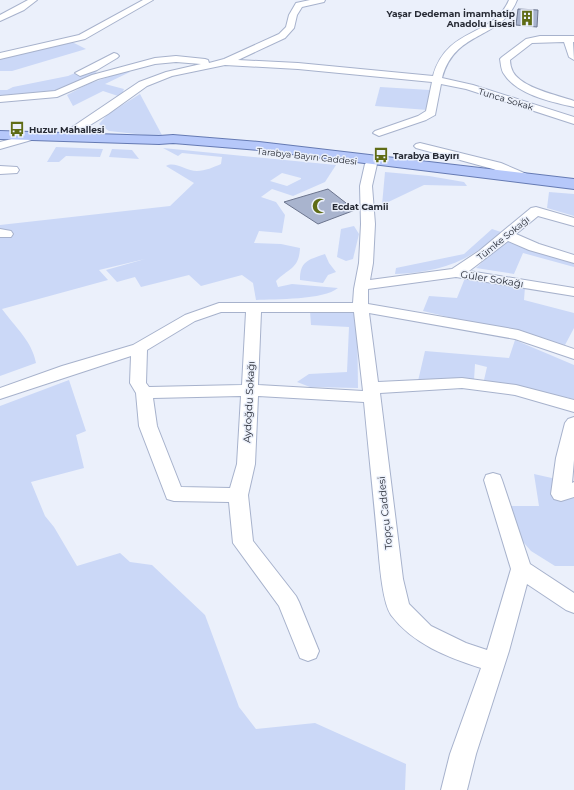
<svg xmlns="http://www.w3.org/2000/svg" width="574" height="790" viewBox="0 0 574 790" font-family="Montserrat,sans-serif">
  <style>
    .green { fill: #cbd8f7; fill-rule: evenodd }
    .building { fill: #a9b4ce; stroke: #6c758e }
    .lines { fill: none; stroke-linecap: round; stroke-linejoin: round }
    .minor-casing { stroke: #a7b2cc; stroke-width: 2 }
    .major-casing { stroke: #657ab3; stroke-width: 2 }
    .minor { fill: #fff; fill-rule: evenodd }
    .major { fill: #b6c8fa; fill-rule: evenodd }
    .labels { text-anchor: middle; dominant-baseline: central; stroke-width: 3; stroke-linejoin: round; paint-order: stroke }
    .far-poi-label { font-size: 9px; font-weight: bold; fill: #272b35; stroke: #ebf0fb; text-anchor: start }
    .far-street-label { font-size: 9px; fill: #272b35; stroke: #ebf0fb }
    .street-label { font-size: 10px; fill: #272b35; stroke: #ebf0fb }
  </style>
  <rect width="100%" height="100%" fill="#ebf0fb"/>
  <g class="green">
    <polygon points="70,41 86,49 12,71 0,71 0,58"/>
    <polygon points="105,60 94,75 59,91 0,98 0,90 7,90 13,87 68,76"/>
    <polygon points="126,71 130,72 105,84 124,89 121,97 103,91 73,106 67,95 88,84"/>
    <polygon points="380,87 430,90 428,110 375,106"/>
    <polygon points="140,94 163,137 109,131 99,124 108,114"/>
    <polygon points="56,147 103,149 100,157 66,156 59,162 47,162"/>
    <path d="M163 148 336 165 325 182 293 196 272 189 261 197 276 202 285 215 282 233 259 231 254 243 281 244 300 248C299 269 289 268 276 281L278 287 292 284 338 288C324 300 275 299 256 300L253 283 242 275 201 286 189 275 141 287 135 277 117 282 106 270 145 259 99 270 108 280 2 309C15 327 32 341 36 363L0 376V225L170 206 194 183 166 166C175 161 186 171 197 171 205 171 214 167 221 164L222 157 182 153 178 156ZM282 173 301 178V179L287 186 270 181Z"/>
    <polygon points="112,149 132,150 139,159 109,157"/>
    <polygon points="385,172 429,176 464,182 467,186 424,185 382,205"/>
    <polygon points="549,192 574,194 574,216 547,208"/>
    <polygon points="354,226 359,234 353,259 346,261 337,257 341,229"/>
    <path d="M492 229 501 232C471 261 438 273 395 274L396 268 464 254Z"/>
    <polygon points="508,238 574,261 574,267 523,253 514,274 476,268"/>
    <path d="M325 254 329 263 336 272 328 275 323 283 300 280C300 261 308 260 325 254Z"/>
    <polygon points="465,278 525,287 524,300 574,313 574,328 565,345 423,311 429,296 457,298"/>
    <polygon points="310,311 357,312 358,388 310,387 297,382 309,374 347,372 349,327 311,325"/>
    <polygon points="515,340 574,365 574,399 484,380 487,367 475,364 474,380 418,381 425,351 509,358"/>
    <polygon points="69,380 86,431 76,435 84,468 31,482 45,516 54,527 77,566 120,553 130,562 152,565 205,615 239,707 256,729 315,723 406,764 405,790 0,790 0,406"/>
    <polygon points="534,474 574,483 574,566 555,566 531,551 511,528 504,506 539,506"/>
  </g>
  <g class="building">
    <polygon points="518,9 538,10 537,27 516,25"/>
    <polygon points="328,189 355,210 318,224 284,202"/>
  </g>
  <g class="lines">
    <defs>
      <g id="minor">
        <polygon points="28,0 37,0 24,10 0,21 0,15"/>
        <polygon points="143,0 153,0 85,39 0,59 0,53 79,35"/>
        <path d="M310 0H325L324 2 302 7 297 15 294 28 285 38 238 60 298 63 433 76C447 26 493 38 509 0H517C501 41 455 29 442 78L473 85 574 117V124L466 89 441 84 435 115 426 120 379 136 373 133 375 131 418 116 426 111 432 82 298 69 225 65 172 76 147 86 108 114 69 138H61L59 136 139 82 166 72 201 64 176 62 155 64 98 79 57 97 0 102V96L55 91 92 75 155 58 176 56 205 59 208 60 209 63 224 59 279 34 286 27 289 15 296 3Z"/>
        <path d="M540 36H574V42H573L574 60 569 57 564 42 532 43 510 60C510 64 511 68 513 72 522 88 557 95 574 101V107C552 102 517 95 504 74 501 70 501 64 500 59L502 57 526 39Z"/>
        <polygon points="114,53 117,54 119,56 117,58 97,70 80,76 75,73"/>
        <polygon points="38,132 44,135 42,137 0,149 0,142"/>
        <polygon points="420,143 501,163 529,175 531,178 529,181 521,181 493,169 416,148 414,146 416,144"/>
        <path d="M371 160 375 162 377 164 372 186 375 224 373 263 370 280 452 269 479 251 531 208 536 207 574 218V226L538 216 516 234 539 244 574 255V263L529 250 508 241 469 271 574 288V296L456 277 368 289V304L518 330 574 349V359L515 339 369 313 378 382 462 378 516 385 574 400V412L515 395 462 388 380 393 403 579 409 604 431 626 466 643 487 650 511 569 484 480 486 475 493 473 500 475 502 480 530 564 574 593V613L566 610 527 584 509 651 476 754 467 790H441L450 754 481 668C447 657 413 644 391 615 381 600 379 553 377 535 373 490 368 446 364 402L258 396 255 464 248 495 253 541 296 596 299 602 319 651 316 658 308 661 300 658 279 606 233 543 229 502 174 501 167 499 139 426 136 393 130 383 131 356 0 399V388L62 366 133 345 185 315 219 303H353L354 289 359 263 361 224 360 186 365 164 367 162ZM221 312H246L242 385 149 387 146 383 147 350 195 321ZM261 312H354L363 391 258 385ZM241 396 237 464 230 488 181 487 157 426 153 398Z"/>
        <polygon points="0,166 17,167 19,170 17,173 0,174"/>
        <polygon points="0,229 11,231 13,234 11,237 0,237"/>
        <polygon points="574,417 574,460 572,483 574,482 574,497 561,501 554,499 551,494 556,458 565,423 568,419"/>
      </g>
      <polygon id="major" points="0,131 159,136 173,135 259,142 574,179 574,189 259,150 173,143 159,144 0,139"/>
    </defs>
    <use href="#minor" class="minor-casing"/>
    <use href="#major" class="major-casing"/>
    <use href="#minor" class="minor"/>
    <use href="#major" class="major"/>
  </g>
  <defs>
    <symbol id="building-bare" viewBox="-9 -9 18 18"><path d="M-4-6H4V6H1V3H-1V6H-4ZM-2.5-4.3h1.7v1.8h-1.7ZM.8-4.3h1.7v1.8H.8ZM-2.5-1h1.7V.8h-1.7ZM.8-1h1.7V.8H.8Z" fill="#5f6c15" stroke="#ebf0fb" stroke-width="2.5" paint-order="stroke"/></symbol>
    <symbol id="bus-bare" viewBox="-9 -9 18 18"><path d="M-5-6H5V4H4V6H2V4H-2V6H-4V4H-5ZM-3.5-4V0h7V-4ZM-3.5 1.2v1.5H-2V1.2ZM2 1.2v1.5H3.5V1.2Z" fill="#5f6c15" stroke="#ebf0fb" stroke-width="2.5" paint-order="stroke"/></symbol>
    <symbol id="mosque-bare" viewBox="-9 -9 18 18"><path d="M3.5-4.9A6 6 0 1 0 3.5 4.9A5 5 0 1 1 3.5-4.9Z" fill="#5f6c15" stroke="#ebf0fb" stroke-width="2.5" paint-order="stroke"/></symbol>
  </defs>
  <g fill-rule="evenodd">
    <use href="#building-bare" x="516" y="7" width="22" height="22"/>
    <use href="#bus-bare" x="6" y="118" width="22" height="22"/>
    <use href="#bus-bare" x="370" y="144" width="22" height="22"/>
    <use href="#mosque-bare" x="309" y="195" width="22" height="22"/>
  </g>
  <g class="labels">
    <g class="far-poi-label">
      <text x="515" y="13" text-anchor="end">Yaşar Dedeman İmamhatip<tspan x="515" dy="10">Anadolu Lisesi</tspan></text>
      <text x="29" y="129">Huzur Mahallesi</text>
      <text x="393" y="155">Tarabya Bayırı</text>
      <text x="332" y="206">Ecdat Camii</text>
    </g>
    <g class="far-street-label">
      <text transform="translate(506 99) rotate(17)">Tunca Sokak</text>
      <text transform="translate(307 156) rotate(6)">Tarabya Bayırı Caddesi</text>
      <text transform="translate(503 238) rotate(-39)">Tümke Sokağı</text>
    </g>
    <g class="street-label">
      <text transform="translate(492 279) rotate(9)">Güler Sokağı</text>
      <text transform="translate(249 402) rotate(-87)">Aydoğdu Sokağı</text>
      <text transform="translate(385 513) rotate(-96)">Topçu Caddesi</text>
    </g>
  </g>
</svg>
